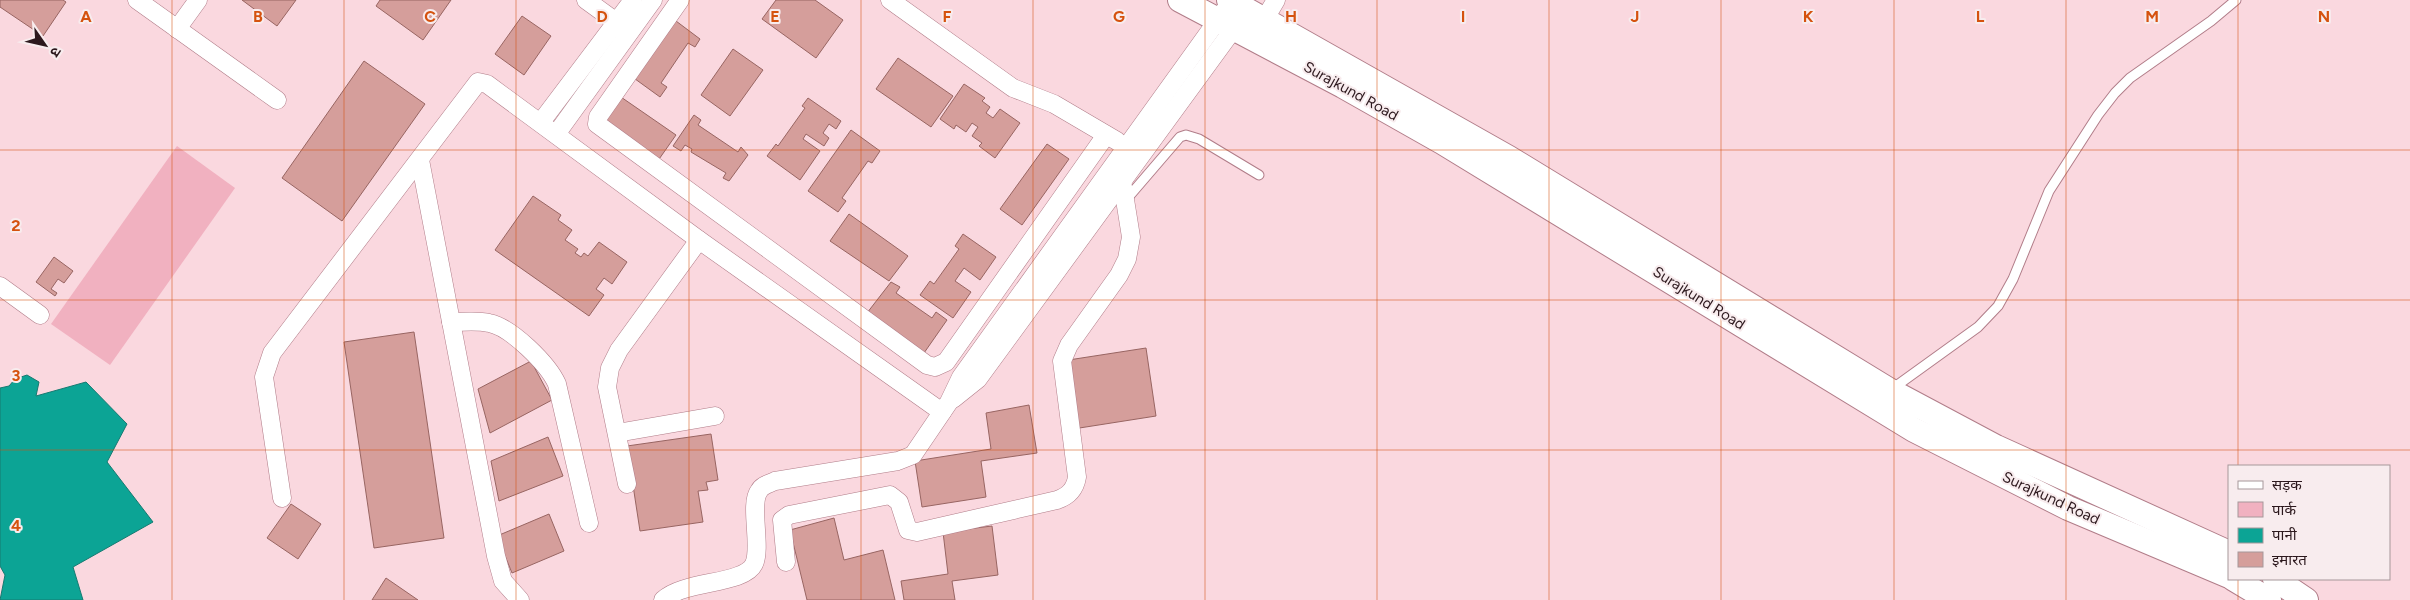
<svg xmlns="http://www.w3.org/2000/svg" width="2410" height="600" viewBox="0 0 2410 600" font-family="Figtree,'Noto Sans Devanagari',sans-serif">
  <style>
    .green { fill: #f1b1c0 }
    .water { fill: #0ca495; stroke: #167a71 }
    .building { fill: #d59e9b; stroke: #986562 }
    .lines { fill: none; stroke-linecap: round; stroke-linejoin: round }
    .service-casing { stroke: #b17d89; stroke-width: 11 }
    .minor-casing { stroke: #b17d89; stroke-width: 19 }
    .secondary-casing { stroke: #b17d89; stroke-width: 26 }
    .service { stroke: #fff; stroke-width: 9 }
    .minor { stroke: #fff; stroke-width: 18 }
    .secondary { stroke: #fff; stroke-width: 24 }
    .grid { fill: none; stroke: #d5520e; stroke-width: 1; stroke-opacity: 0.55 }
    .labels { text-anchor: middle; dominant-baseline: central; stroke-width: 4; stroke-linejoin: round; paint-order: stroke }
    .street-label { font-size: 15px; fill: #2c181d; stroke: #f8ecee }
    .grid-label { font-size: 16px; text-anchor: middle; font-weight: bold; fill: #d5520e; stroke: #f8ecee; stroke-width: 4; stroke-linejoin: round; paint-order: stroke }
  </style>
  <rect width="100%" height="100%" fill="#fad8df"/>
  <polygon class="green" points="177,146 235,188 110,365 51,324"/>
  <polygon class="water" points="27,375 39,382 36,396 86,382 127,424 107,462 153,522 73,567 83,600 0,600 5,575 0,566 0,388 9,386 15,379"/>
  <g class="building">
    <polygon points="0,0 63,0 66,2 43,36 0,7"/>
    <polygon points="242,0 296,0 277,26"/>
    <polygon points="380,0 451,0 423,40 376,6"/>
    <polygon points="776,0 815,0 843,20 816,58 762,19"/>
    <polygon points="522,16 551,36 524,75 495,54"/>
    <polygon points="672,18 700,39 695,47 688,43 661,83 667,87 660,97 631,76"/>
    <polygon points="733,49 763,70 730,116 701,95"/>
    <polygon points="898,58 953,96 931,127 876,89"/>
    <polygon points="364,61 425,104 342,221 282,178"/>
    <polygon points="964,84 985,98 982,101 990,107 986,113 993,118 1000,109 1020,123 995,158 979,146 982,143 972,136 978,127 972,123 966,132 956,125 954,129 940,119"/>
    <polygon points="618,95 676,135 657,162 599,122"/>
    <polygon points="808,98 841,121 836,129 829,124 823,133 829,138 824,146 806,134 803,139 820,151 800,180 767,156 776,144 778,146 805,108 802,106"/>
    <polygon points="694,115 701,120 698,125 738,152 741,147 748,155 729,181 723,178 726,173 691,152 692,149 685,145 681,151 673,146"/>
    <polygon points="851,130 880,151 872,163 868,161 842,198 846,201 838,212 808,191"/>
    <polygon points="1047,144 1069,159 1022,225 1000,209"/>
    <polygon points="533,196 561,215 558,220 572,230 565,240 578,249 575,253 581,257 584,253 588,256 599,242 627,262 612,284 604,278 596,289 604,295 589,316 495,250"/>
    <polygon points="849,214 908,256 889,281 830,241"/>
    <polygon points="963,234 996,257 980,280 964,268 955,281 971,292 953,318 920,295 930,281 934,284 959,249 955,246"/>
    <polygon points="54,257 73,271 64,283 58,279 51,289 57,293 55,296 36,282"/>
    <polygon points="891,282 900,287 896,293 932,318 936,312 947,320 924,353 867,313"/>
    <polygon points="414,332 444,538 374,548 344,342"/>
    <polygon points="1146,348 1156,416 1073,429 1062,361"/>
    <polygon points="531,361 552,400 490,433 478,389"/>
    <polygon points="1029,405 1037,453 981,461 986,497 922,507 915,461 991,449 986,413"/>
    <polygon points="711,434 718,480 706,482 708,490 698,491 703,522 640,531 627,446"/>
    <polygon points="548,437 563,476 499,501 491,461"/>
    <polygon points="291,504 321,524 298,559 267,538"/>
    <polygon points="549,514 564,551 512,573 497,536"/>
    <polygon points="834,518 844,560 883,550 895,600 807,600 790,530"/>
    <polygon points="992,526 998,575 952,581 955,600 904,600 901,581 948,574 943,532"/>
    <polygon points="386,578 418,600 372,600"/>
  </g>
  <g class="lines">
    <defs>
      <g id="service">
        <polyline points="1125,201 1180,137 1186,135 1199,139 1259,175"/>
        <polyline points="1892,389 1978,327 1998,306 2013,279 2049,191 2098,115 2115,93 2130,78 2211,21 2236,0"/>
      </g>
      <g id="minor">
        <polyline points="137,0 277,100"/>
        <polyline points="586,0 626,29"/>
        <polyline points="680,0 598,117 597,124 927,365 935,367 946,362 1106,135"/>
        <polyline points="890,0 1013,88 1054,104 1117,141"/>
        <polyline points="1264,20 1276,0"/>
        <polyline points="177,29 198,0"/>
        <polyline points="541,122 633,0"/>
        <polyline points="557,133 653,0"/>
        <polyline points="420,160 496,556 503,581 520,600"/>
        <polyline points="0,286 40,315"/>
        <path d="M451 322C463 322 477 320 489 323 511 327 548 364 557 384L589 523"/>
        <polyline points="953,399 978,379 1240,20"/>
        <polyline points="617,433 715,416"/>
        <polyline points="627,484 607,387 610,368 619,350 699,240"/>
        <polyline points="282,498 264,377 272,353 478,82 487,84 699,240 942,412"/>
        <path d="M786 562 782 520 789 515 890 495 899 502 908 530 917 532 1057 500C1069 496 1075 489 1077 477L1062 361 1069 345 1119 275 1127 259 1131 237 1122 181"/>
        <path d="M663 600C684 580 744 585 754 564 762 547 749 504 759 491 762 485 769 484 775 481L898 461 913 455 949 402 961 377 1225 10"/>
      </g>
      <g id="secondary">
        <polyline points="1180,0 1343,86 1442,142 1914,430 2068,508 2229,576"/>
        <polyline points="1229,0 1509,158 1889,390 1996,447 2229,553"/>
        <polyline points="2234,579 2269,600"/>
        <polyline points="2275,579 2306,600"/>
      </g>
    </defs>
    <use href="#service" class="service-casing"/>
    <use href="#minor" class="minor-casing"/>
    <use href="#secondary" class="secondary-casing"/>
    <use href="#service" class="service"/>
    <use href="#minor" class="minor"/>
    <use href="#secondary" class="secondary"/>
  </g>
  <path class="grid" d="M172 0V600M344 0V600M516 0V600M689 0V600M861 0V600M1033 0V600M1205 0V600M1377 0V600M1549 0V600M1721 0V600M1894 0V600M2066 0V600M2238 0V466M0 150H2410M0 300H2410M0 450H2410M2238 579V600"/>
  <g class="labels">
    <g class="street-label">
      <text transform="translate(1351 91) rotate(29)">Surajkund Road</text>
      <text transform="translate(1699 298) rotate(32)">Surajkund Road</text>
      <text transform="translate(2051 498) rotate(25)">Surajkund Road</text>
    </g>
  </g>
  <g class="grid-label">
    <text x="86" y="22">A</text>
    <text x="258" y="22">B</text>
    <text x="430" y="22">C</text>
    <text x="602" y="22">D</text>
    <text x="775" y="22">E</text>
    <text x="947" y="22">F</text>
    <text x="1119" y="22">G</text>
    <text x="1291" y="22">H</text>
    <text x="1463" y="22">I</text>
    <text x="1635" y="22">J</text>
    <text x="1808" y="22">K</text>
    <text x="1980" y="22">L</text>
    <text x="2152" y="22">M</text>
    <text x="2324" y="22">N</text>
    <text x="16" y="231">2</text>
    <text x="16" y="381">3</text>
    <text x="16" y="531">4</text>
  </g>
  <rect x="2228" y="465" width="162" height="115" fill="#f8ecee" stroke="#a6979a"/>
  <rect x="2238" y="481" width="25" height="8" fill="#ffffff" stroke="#a6979a"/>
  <text x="2272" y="490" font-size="15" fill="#2c181d">सड़क</text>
  <rect x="2238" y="502" width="25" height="15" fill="#f1b1c0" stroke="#a6979a"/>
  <text x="2272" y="515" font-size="15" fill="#2c181d">पार्क</text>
  <rect x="2238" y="528" width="25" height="15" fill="#0ca495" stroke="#a6979a"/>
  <text x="2272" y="540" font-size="15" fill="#2c181d">पानी</text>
  <rect x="2238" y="552" width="25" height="15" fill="#d59e9b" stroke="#a6979a"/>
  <text x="2272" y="565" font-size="15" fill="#2c181d">इमारत</text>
  <g transform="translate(45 45) rotate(124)" stroke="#f8ecee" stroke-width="4" paint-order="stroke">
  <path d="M0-4L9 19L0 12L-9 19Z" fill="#2c181d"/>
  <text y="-8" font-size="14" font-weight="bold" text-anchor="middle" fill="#2c181d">उ</text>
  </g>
</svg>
